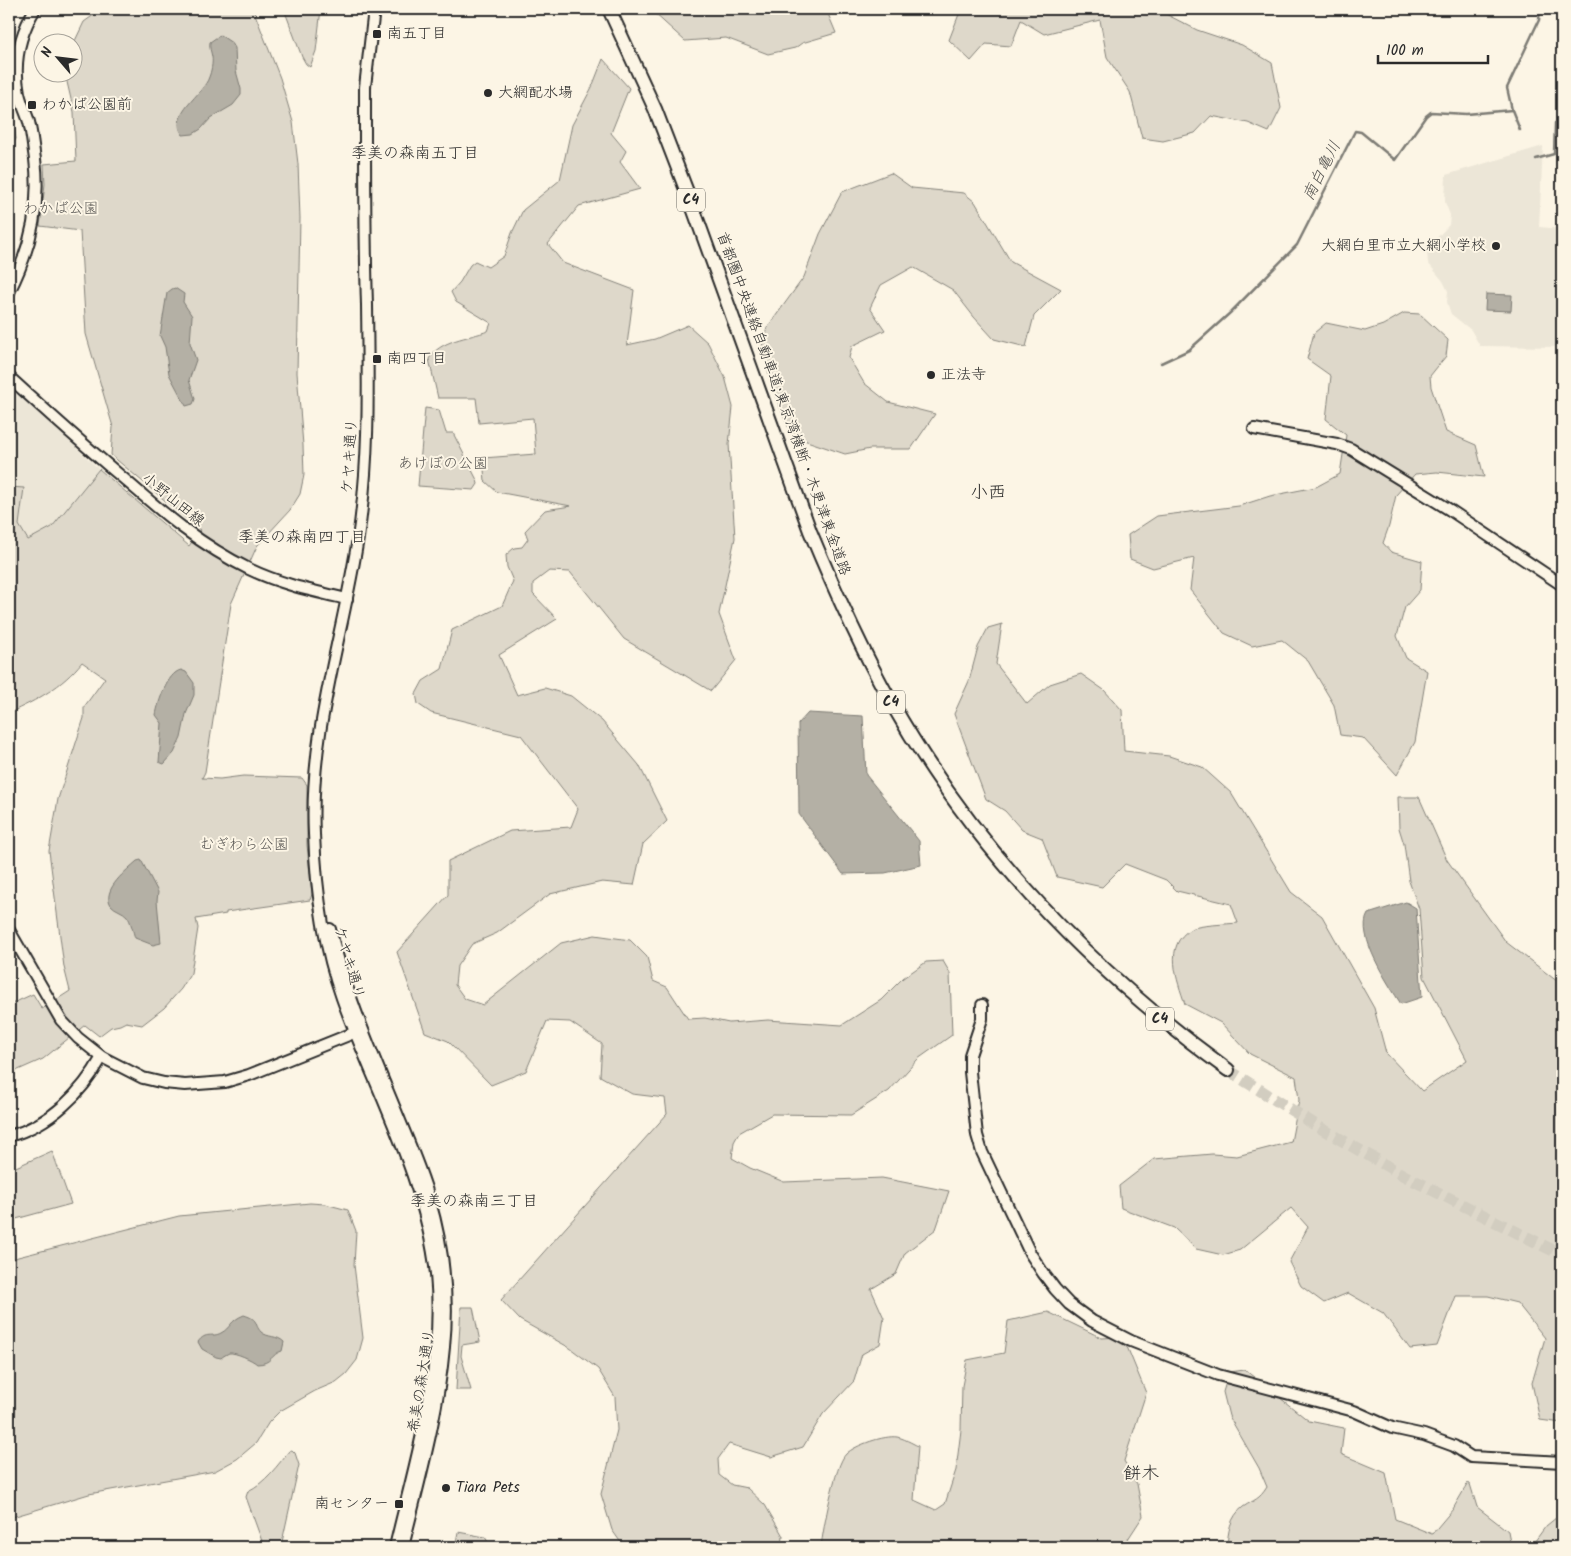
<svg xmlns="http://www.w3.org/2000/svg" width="1571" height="1556" viewBox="0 0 1571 1556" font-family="Kalam,'Klee One',sans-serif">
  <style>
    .built { fill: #ece6d7 }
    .green { fill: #ded8ca; stroke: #84827a }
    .water { fill: #b4b0a5; stroke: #7d7b74 }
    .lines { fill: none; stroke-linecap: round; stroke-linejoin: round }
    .stream { stroke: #7d7b74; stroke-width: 2.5 }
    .highway-tunnel { stroke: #d2cdc0; stroke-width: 12; stroke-dasharray: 12 6; stroke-linecap: butt }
    .secondary-casing { stroke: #2b2b2b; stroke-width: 14 }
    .highway-casing { stroke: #2b2b2b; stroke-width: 16 }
    .secondary { stroke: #fcf5e5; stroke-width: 10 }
    .highway { stroke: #fcf5e5; stroke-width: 12 }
    .poi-dot { fill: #2b2b2b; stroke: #fcf5e5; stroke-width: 2 }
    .labels { text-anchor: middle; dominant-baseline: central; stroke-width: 4; stroke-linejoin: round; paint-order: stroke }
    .shield { fill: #fcf5e5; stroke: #6a6863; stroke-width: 1 }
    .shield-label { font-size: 14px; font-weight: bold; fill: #2b2b2b }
    .poi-label { font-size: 15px; fill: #2b2b2b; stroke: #fcf5e5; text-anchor: start }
    .park-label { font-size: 15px; fill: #585653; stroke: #fcf5e5 }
    .street-label { font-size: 15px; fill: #2b2b2b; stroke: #fcf5e5 }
    .neighbourhood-label { font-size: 16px; fill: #2b2b2b; stroke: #fcf5e5 }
    .water-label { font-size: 16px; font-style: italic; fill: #545350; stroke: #fcf5e5 }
    .quarter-label { font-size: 18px; fill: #2b2b2b; stroke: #fcf5e5 }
  </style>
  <rect width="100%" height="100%" fill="#fcf5e5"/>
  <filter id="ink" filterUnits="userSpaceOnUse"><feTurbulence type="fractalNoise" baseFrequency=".02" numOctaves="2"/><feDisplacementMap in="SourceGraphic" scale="10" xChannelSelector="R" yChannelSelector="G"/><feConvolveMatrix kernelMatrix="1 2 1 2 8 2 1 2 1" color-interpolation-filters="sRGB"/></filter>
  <g filter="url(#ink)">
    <g class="built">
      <polygon points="1543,146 1539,227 1562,229 1562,347 1480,346 1471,330 1451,314 1447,302 1448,291 1443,281 1428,263 1427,251 1434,241 1449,225 1450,215 1445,202 1446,175"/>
      <polygon points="9,385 99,469 52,527 28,540 19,525 24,489 9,487"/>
    </g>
    <g class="green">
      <path d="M102 9H253L280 78 293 122 298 164 300 218 297 373 303 445 304 475 300 494 290 510 257 546 231 604 205 772 202 778 220 779 243 776 302 778 307 785V845L312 894 310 900 226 912V914L196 919 198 928 191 973 181 989 164 1008 142 1025 126 1022 120 1025 111 1027 99 1036 85 1025 43 1059 9 1074V1005L33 994 42 1009 70 991 64 967 49 851 58 799 84 718V707L105 678 82 662C62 687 37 700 9 713V487L24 488 19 525 28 540 52 527 99 469 189 546 200 530 111 455 113 427 86 334 80 231 40 226 45 184 44 164 76 161 74 112 67 82V73L72 72 73 45 84 22Z"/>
      <polygon points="284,9 321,9 316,51 310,67 306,64 302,57"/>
      <polygon points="653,9 826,9 836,33 802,43 795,48 768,54 726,38 685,41 653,12"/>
      <polygon points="961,9 1156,9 1197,30 1242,45 1272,63 1281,108 1269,132 1248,123 1211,116 1195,133 1163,141 1142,138 1130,92 1107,57 1100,20 1044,34 1021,20 1011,46 986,44 971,61 949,40"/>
      <path d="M603 59 629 88 611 133 626 151 620 162 640 189 579 206 548 244 563 263 634 290 627 345 655 339 688 325 708 343 725 377 733 407 729 444 735 538 719 614 736 660 711 691 624 639 570 572 549 571 533 583V594L557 619 499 655 517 695 545 688 571 696 602 721 639 765 667 821 643 844 634 885 602 882 550 894 497 933 472 944 457 966 455 985 465 999 483 1005 561 943 595 935 630 940 647 957 653 981 667 987 688 1019 705 1018 729 1023 768 1020 842 1025 881 1000 903 978 926 962 943 961 950 973 952 1035 918 1059 889 1091 851 1115 772 1114 739 1133 734 1142 732 1158 750 1168 784 1182 882 1178 949 1191 936 1229 905 1253 896 1274 871 1289 884 1318 880 1344 862 1354 854 1381 823 1414 803 1447 771 1457 729 1444 718 1459 719 1475 732 1485 747 1488 765 1505 783 1536 782 1547H624L612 1530 601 1494 617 1430 615 1397 598 1369 570 1348 520 1320 501 1300 667 1114 665 1098 632 1094 600 1076 602 1044 570 1022 547 1021 526 1071 491 1085 448 1041 425 1032 397 952 448 895V861L510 831 571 827 578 809 521 735 431 713 418 704 416 694 423 681 442 669 452 630 502 606 513 581 507 567 506 555 514 548 522 547 528 539 525 531 545 510 571 506 497 492 485 481 483 458 536 454 533 418 479 423 476 398H438L429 359C439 340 469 338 488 331L491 323 456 302 451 292 460 282 470 265 475 261 488 267 504 256 512 233 523 210 560 180 572 125 592 87Z"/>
      <polygon points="9,98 12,109 16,139 9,149"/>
      <polygon points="891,173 912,188 964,193 975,202 1011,262 1061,289 1034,316 1026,347 994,339 974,317 953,290 913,267 881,285 870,308 885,330 852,346 849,358 864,383 888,402 935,414 911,449 870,449 845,454 792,436 773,390 762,346 767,328 804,277 820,234 842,192"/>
      <polygon points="1404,313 1420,314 1448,340 1446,356 1430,376 1431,387 1446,432 1476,445 1484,477 1437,472 1415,474 1396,495 1389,526 1383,543 1391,552 1422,561 1420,590 1405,607 1397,636 1406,658 1427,671 1415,742 1397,775 1363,738 1340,735 1334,705 1308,661 1282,640 1252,646 1224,633 1190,590 1194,558 1153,568 1130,559 1128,535 1157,516 1239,506 1270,496 1316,487 1340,474 1346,435 1326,419 1331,376 1307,359 1314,333 1326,323 1365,331 1383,325"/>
      <polygon points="425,408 439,410 446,433 453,433 477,480 478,484 474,490 418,486"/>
      <path d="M1002 624 996 664 1027 704 1050 684 1081 674 1104 690 1122 710 1124 751 1169 756 1202 767 1231 793 1291 892 1322 916 1374 1008 1386 1053 1422 1091 1467 1060 1424 977 1419 909 1409 881 1404 844 1399 828 1398 797H1419L1447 860 1506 942 1562 985V1423L1540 1420 1532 1383 1545 1338 1517 1303 1488 1296H1456L1437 1346 1410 1349 1383 1313 1348 1293 1324 1303 1301 1286 1289 1262 1308 1227 1291 1208 1240 1250 1223 1255 1196 1249 1174 1228 1121 1208 1119 1186 1154 1159 1212 1154 1237 1156 1291 1142 1299 1100 1296 1077 1250 1054 1221 1023 1185 1004C1177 980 1163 945 1191 929 1199 925 1228 924 1238 923L1231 904 1177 891 1166 880 1125 864 1102 887 1057 877 1042 838 1022 830 1005 811 986 799 954 714 969 681 978 647 988 628Z"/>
      <polygon points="52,1151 71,1204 16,1219 10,1218 9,1215 9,1170"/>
      <polygon points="310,1203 325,1204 348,1210 356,1231 354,1265 363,1338 357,1360 346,1374 336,1382 315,1391 280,1411 269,1422 256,1443 237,1459 215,1471 89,1494 9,1518 9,1261 18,1257 179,1216"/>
      <polygon points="461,1307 473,1307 480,1342 462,1345 461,1356 471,1390 456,1390"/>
      <path d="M1048 1312 1102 1338 1119 1337 1128 1349 1146 1393 1124 1461 1137 1484 1143 1516 1128 1539 1132 1547H821C823 1530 835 1464 846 1454 855 1445 885 1435 897 1437 903 1438 912 1443 918 1446L914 1500 936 1510 945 1504 956 1470 961 1430 962 1386 967 1360 1004 1353 1008 1321Z"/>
      <path d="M1245 1370 1309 1421 1344 1428 1341 1454 1386 1473 1395 1519 1432 1534 1453 1509 1468 1483 1470 1484 1477 1507 1508 1531 1511 1547H1227C1228 1532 1230 1517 1243 1507 1255 1499 1259 1500 1267 1487L1259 1468 1229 1416 1223 1392 1229 1372Z"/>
      <path d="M292 1450 295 1453 299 1465 282 1542 279 1547H265L263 1544 246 1497 248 1491C265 1483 278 1465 289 1451Z"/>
      <polygon points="1562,1513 1562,1547 1527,1547 1532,1545 1546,1526"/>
      <polygon points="458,1532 485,1537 491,1547 455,1547"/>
    </g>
    <g class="water">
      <path d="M220 35 232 43 235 48 236 71 241 89V95L233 105 211 118 201 129 193 134 183 135C167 115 204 94 209 77 211 72 213 63 212 57 211 51 209 48 210 42Z"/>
      <polygon points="175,288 184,294 183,302 192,316 190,343 196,360 189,380 195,399 193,404 186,406 169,374 165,347 160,336 167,293 172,289"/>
      <polygon points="1486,294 1512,295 1511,311 1485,310"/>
      <path d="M181 670 186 672 194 683V695L186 714 181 738 174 753 164 764 159 762 162 723 156 715C158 703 167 673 181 670Z"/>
      <polygon points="808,713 863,716 866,775 919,841 921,865 885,873 843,874 799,814 798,724"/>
      <path d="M141 860 158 892 157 901 161 943 153 945 135 938C133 932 131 921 127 916 123 911 115 910 111 905 101 890 127 870 137 861Z"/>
      <path d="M1406 902 1416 908 1422 997 1401 1004C1389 985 1355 935 1368 914Z"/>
      <path d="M244 1315C260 1320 253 1323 261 1332 268 1338 277 1335 284 1342L282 1351C271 1354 272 1364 257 1364 253 1360 235 1352 229 1353 227 1354 223 1356 221 1358L216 1357 202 1349 198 1342C206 1331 212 1338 221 1333 231 1328 229 1321 244 1315Z"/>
    </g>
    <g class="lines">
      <g class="stream">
        <polyline points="1520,130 1512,110 1507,88 1539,20 1540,9"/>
        <polyline points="1536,159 1554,154 1555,123 1562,122"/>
        <polyline points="1161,363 1189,350 1230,313 1297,245 1355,131 1361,132 1395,160 1426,116 1431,112 1466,114 1512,110"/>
      </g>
      <polyline class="highway-tunnel" points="1228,1070 1317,1126 1403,1175 1562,1255"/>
      <defs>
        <g id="secondary">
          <path d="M374 9 365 87V122C365 183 365 244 367 305 368 383 370 461 358 538 343 637 309 732 314 834 316 890 323 945 342 998 375 1090 425 1176 436 1274 445 1367 416 1458 395 1547"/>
          <path d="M9 292C30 251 41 206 35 159 33 147 32 134 29 122 26 112 21 103 19 93 13 63 20 34 35 9"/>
          <path d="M9 377C46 411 84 445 123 478 163 513 200 545 249 569 280 584 313 591 347 599"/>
          <polyline points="1254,429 1337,444 1351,449 1450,510 1562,585"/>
          <path d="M330 929C346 994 373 1055 398 1116 409 1143 421 1170 429 1198 443 1245 449 1298 444 1347 438 1415 419 1481 403 1547"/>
          <polyline points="9,930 61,1020 78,1038 102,1057 143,1078 164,1083 185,1085 225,1082 249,1075 361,1030"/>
          <polyline points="982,1005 982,1019 970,1055 970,1072 977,1135 982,1152 1030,1253 1043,1273 1055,1289 1069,1304 1092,1321 1131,1341 1218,1375 1354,1411 1392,1428 1424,1435 1454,1446 1471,1457 1562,1462"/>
          <path d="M9 1136C50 1125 82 1093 102 1057"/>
        </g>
        <path id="highway" d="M609 9 655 109 692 205 810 531C834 589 860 647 891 702 974 849 1092 971 1228 1070"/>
      </defs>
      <use href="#secondary" class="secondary-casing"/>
      <use href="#highway" class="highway-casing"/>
      <use href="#secondary" class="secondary"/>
      <use href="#highway" class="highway"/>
    </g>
  </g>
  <g class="poi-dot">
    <rect x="372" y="29" width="10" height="10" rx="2.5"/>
    <circle cx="488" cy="93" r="5"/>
    <rect x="27" y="100" width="10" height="10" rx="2.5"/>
    <circle cx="1496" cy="246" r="5"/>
    <rect x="372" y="354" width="10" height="10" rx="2.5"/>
    <circle cx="931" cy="375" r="5"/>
    <circle cx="446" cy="1488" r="5"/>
    <rect x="394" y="1499" width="10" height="10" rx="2.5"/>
  </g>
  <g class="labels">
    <g class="shield">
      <rect x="677" y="188.5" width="28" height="23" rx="4"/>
      <rect x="877" y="690.5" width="28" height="23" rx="4"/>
      <rect x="1146" y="1007.5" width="28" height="23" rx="4"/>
    </g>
    <g class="shield-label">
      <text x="691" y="200">C4</text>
      <text x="891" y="702">C4</text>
      <text x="1160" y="1019">C4</text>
    </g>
    <g class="poi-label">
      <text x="387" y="34">南五丁目</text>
      <text x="498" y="93">大網配水場</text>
      <text x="42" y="105">わかば公園前</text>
      <text x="1486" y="246" text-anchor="end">大網白里市立大網小学校</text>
      <text x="387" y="359">南四丁目</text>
      <text x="941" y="375">正法寺</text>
      <text x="456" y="1488">Tiara Pets</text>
      <text x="389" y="1504" text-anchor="end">南センター</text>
    </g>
    <g class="park-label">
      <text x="61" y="209">わかば公園</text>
      <text x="443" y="464">あけぼの公園</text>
      <text x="244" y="845">むぎわら公園</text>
    </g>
    <g class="street-label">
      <text transform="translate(783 404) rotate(70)">首都圏中央連絡自動車道;東京湾横断・木更津東金道路</text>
      <text transform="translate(350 456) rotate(-86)">ケヤキ通り</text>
      <text transform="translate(173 500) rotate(39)">小野山田線</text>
      <text transform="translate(349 963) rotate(74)">ケヤキ通り</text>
      <text transform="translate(422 1381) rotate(-81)">希美の森大通り</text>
    </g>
    <g class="neighbourhood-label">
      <text x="415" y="153">季美の森南五丁目</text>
      <text x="302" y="537">季美の森南四丁目</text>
      <text x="474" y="1201">季美の森南三丁目</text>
    </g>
    <g class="water-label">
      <text transform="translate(1322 171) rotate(-63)">南白亀川</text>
    </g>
    <g class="quarter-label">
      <text x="988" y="493">小西</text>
      <text x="1141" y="1474">餅木</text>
    </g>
  </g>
  <rect width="1571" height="1556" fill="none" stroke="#fcf5e5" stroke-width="30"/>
  <rect x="15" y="15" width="1541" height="1526" fill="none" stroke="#2b2b2b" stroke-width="2" filter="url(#ink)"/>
  <g transform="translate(58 58) rotate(298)"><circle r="24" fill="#fcf5e5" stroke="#a8a49b"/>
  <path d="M0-4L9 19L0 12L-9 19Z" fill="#2b2b2b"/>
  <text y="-8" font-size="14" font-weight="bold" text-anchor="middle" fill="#2b2b2b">N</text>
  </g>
  <path d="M1378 55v8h110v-8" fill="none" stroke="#2b2b2b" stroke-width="2.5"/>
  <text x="1386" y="55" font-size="15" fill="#2b2b2b" stroke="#fcf5e5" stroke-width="4" paint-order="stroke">100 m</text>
</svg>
